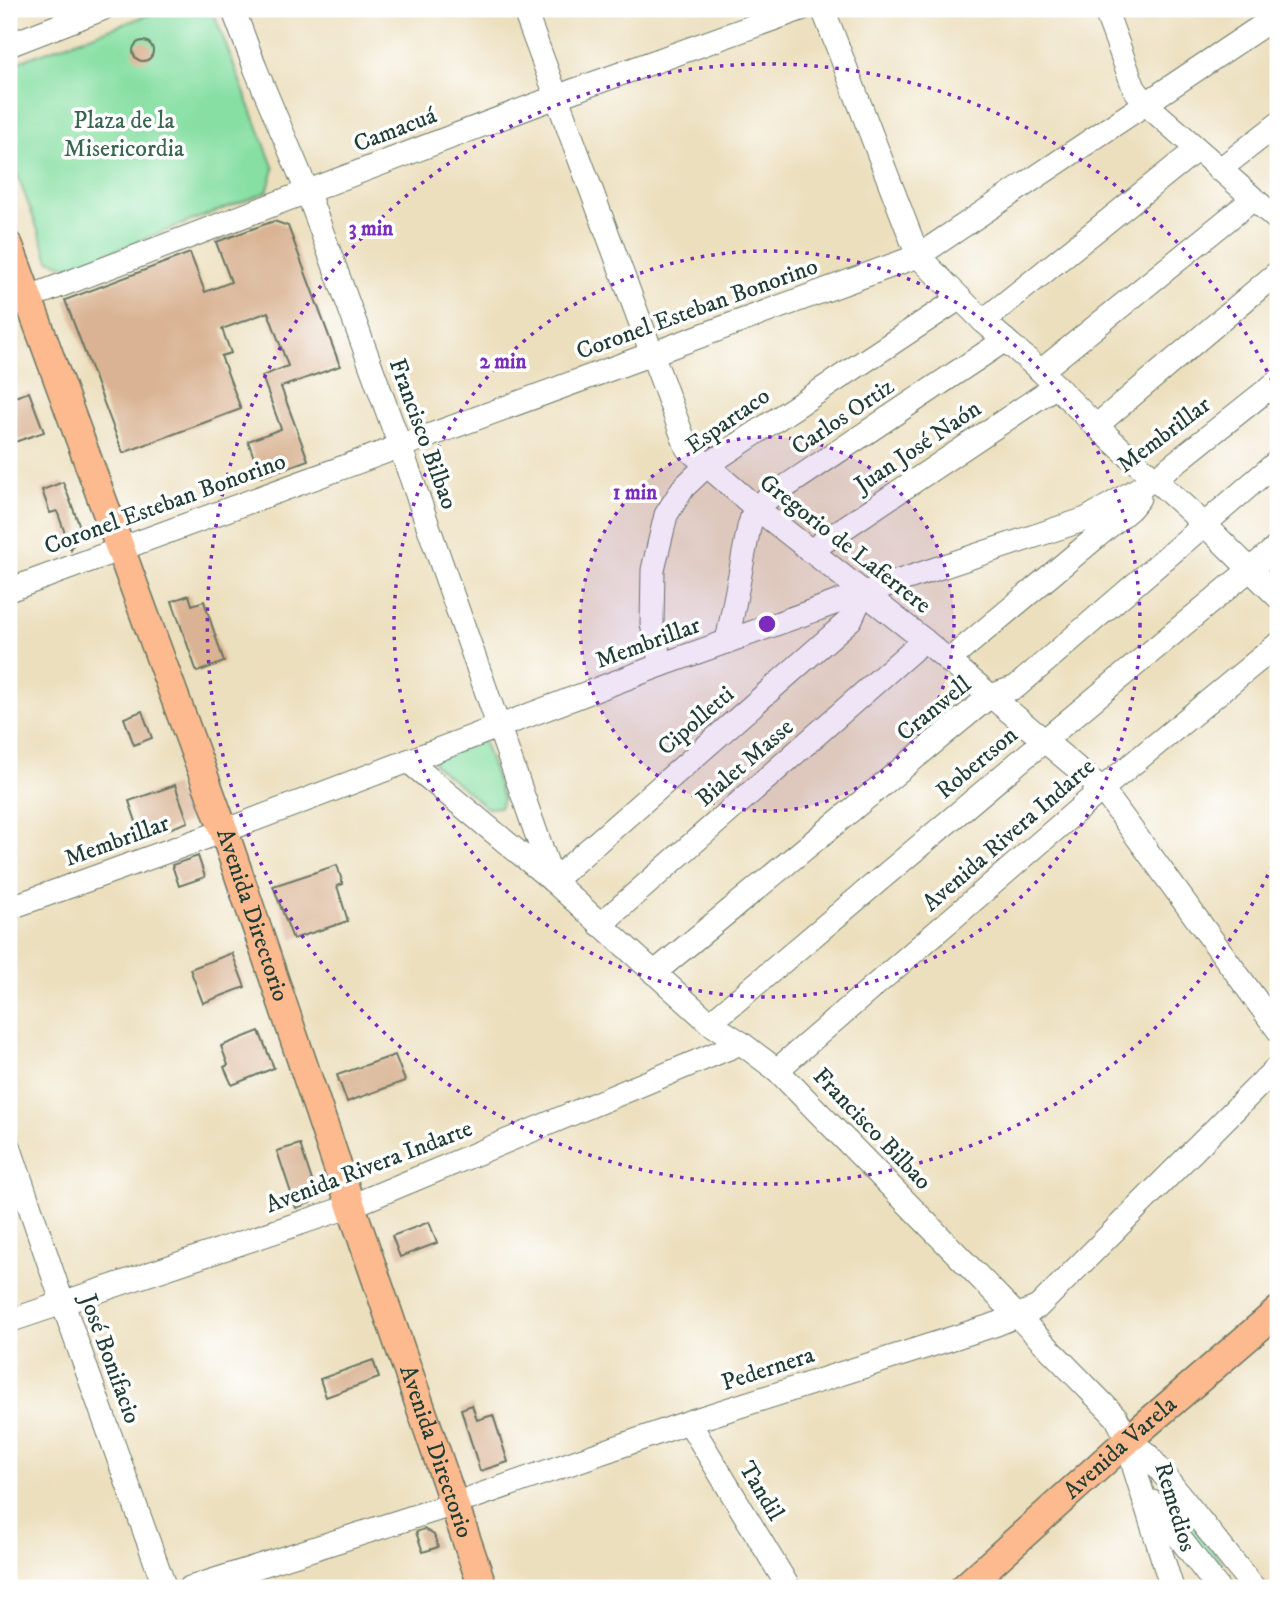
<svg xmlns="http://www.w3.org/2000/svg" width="1287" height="1597" viewBox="0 0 1287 1597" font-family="'IM FELL DW Pica',serif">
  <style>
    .green { fill: #87dfa3; stroke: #538e6c; stroke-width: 2 }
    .building { fill: #d9b393 }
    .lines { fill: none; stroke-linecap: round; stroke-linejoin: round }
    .minor-casing { stroke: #677664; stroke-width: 25 }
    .major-casing { stroke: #677664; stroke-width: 31 }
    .minor { stroke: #fff; stroke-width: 23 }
    .major { stroke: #fcba8e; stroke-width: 28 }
    .ring { fill: none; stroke: #7b2cbf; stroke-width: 3.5; stroke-dasharray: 3.5 7 }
    .labels { text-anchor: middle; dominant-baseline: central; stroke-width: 7; stroke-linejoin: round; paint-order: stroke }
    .park-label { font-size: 24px; fill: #396650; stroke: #fff }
    .street-label { font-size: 24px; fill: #1f3d34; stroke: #fff }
    .centre { fill: #7b2cbf; stroke: #fff; stroke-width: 3.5 }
    .ring-label { font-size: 21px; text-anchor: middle; font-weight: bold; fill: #7b2cbf; stroke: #fff; stroke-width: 7; stroke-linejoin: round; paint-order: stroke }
  </style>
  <rect width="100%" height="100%" fill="#fff"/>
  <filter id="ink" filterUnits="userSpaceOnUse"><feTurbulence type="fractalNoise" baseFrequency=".0143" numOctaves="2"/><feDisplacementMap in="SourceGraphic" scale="14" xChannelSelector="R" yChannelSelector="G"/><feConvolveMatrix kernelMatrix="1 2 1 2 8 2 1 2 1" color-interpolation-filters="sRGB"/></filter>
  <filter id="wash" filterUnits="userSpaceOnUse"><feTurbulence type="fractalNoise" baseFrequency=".00686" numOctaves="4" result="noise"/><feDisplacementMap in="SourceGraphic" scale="28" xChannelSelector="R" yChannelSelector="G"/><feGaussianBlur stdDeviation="1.57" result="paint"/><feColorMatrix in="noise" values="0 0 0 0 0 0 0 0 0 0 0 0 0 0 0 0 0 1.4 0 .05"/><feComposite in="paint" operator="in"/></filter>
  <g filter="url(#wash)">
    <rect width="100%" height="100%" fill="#ecdfbd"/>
    <g class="green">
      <polygon points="165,9 212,9 274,169 267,192 71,267 49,260 9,152 9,65"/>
      <polygon points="480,740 485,745 503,799 500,807 487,808 435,765 433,757"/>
      <polygon points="1178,1507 1223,1563 1222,1566 1217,1569 1172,1511"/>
    </g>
    <g id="blocks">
      <g class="building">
        <circle cx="143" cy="51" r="10"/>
        <polygon points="274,221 288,226 340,366 281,387 308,460 261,477 248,441 281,429 262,376 288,366 268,312 222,329 231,353 221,356 241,409 123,453 65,300 190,253 205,292 231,282 216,242"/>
        <polygon points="29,392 44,432 9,444 9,399"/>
        <polygon points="63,482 80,527 71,550 57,511 50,513 42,490"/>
        <polygon points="189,595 192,605 204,601 224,662 197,672 172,601"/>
        <polygon points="142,711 152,738 134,745 124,718"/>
        <polygon points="175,785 188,822 142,839 129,801"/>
        <polygon points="198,856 205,877 179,886 172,865"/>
        <polygon points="337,865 343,884 337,886 348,921 293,939 273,886"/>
        <polygon points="232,953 245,987 203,1003 190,969"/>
        <polygon points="259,1031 274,1068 232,1085 224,1067 228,1065 221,1046"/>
        <polygon points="395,1055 405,1081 347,1102 337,1075"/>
        <polygon points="300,1144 316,1193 310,1203 296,1208 277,1151"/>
        <polygon points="429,1222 437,1243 400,1257 392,1236"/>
        <polygon points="373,1360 379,1378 326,1397 320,1379"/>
        <polygon points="472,1405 477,1420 493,1415 508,1462 480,1471 461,1409"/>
        <polygon points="424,1529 434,1535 438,1547 423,1552 416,1532"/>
      </g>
    </g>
  </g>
  <g filter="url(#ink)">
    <use href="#blocks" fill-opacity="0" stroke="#677664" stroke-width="2"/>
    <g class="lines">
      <defs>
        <g id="minor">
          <polyline points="233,9 256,70 307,191 400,446 553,881 851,619 863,593"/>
          <polyline points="524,9 687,448 755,507 924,640 1102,789 1278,1030"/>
          <polyline points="823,9 918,256 983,321 1041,371 1096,426 1204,524 1278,597"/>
          <polyline points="1105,9 1134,88 1146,104 1278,220"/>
          <polyline points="9,45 102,9"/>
          <polyline points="1219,170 1278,124"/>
          <polyline points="9,305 556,97 801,9"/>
          <polyline points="983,321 1196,150"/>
          <polyline points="1041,371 1253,199"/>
          <polyline points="1096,426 1278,272"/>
          <polyline points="810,551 1056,386"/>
          <polyline points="9,590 918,256 1278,15"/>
          <polyline points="727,642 749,527 755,507 1005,340"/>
          <polyline points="948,661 1130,509 1139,498"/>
          <polyline points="661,665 652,624 653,570 666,515 683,488 706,466 960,298"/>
          <polyline points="408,761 553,881 710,1023 741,1043 777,1070 1116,1417 1128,1440 1134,1467 1172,1588"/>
          <polyline points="9,908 224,831 661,665 863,593 1086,519 1155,479 1278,381"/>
          <polyline points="600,925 924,640"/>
          <polyline points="654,973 990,696 1016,687 1278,461"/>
          <polyline points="710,1023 1045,740 1278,546"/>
          <polyline points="777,1070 1102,789 1278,644"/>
          <polyline points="9,1146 63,1304 165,1588"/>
          <polyline points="9,1321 351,1206 741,1043"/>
          <polyline points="689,1422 789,1588"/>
          <polyline points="1128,1440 1148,1455 1254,1588"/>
          <polyline points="1152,1502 1218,1588"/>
          <polyline points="190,1588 454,1504 689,1422 997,1324 1038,1307 1278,1066"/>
        </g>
        <g id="major">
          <path id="s1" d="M9 246 224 831 351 1206 483 1588"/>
          <path id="s2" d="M964 1588 1128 1440 1278 1311"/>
        </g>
      </defs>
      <use href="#minor" class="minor-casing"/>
      <use href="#major" class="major-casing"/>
      <use href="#minor" class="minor"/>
      <use href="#major" class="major"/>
    </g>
  </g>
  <circle cx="767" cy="624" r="187" fill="#7b2cbf" fill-opacity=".12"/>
  <g class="ring">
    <circle cx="767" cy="624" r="187"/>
    <circle cx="767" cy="624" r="373"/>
    <path d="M1277 856A560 560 0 1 1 1277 392"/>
  </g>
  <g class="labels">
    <g class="park-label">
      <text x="124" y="121">Plaza de la<tspan x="124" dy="28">Misericordia</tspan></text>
    </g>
    <g class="street-label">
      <text transform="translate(395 130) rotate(-21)">Camacuá</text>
      <text transform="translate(697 309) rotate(-20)">Coronel Esteban Bonorino</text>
      <text transform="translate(843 417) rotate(-34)">Carlos Ortiz</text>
      <text transform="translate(728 421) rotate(-35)">Espartaco</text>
      <text transform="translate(423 434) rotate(70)">Francisco Bilbao</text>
      <text transform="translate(1164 435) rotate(-37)">Membrillar</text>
      <text transform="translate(918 447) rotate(-34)">Juan José Naón</text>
      <text transform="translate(165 504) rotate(-20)">Coronel Esteban Bonorino</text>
      <text transform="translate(845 544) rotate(38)">Gregorio de Laferrere</text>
      <text transform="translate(648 643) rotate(-20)">Membrillar</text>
      <text transform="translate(934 709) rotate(-39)">Cranwell</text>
      <text transform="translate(696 721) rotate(-41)">Cipolletti</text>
      <text transform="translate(745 763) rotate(-41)">Bialet Masse</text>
      <text transform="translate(977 763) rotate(-40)">Robertson</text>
      <text transform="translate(1009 835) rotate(-41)">Avenida Rivera Indarte</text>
      <text transform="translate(117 841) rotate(-20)">Membrillar</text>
      <text stroke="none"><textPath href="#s1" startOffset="712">Avenida Directorio</textPath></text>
      <text transform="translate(872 1129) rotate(46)">Francisco Bilbao</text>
      <text transform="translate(369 1167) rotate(-21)">Avenida Rivera Indarte</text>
      <text transform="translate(110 1359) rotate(70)">José Bonifacio</text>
      <text transform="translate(768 1369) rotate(-18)">Pedernera</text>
      <text stroke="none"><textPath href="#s2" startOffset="210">Avenida Varela</textPath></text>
      <text stroke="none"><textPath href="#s1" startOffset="1279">Avenida Directorio</textPath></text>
      <text transform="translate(761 1491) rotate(59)">Tandil</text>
      <text transform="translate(1175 1507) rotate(73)">Remedios</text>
    </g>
  </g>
  <circle cx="767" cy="624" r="10" class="centre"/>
  <g class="ring-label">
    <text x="371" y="235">3 min</text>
    <text x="503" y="368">2 min</text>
    <text x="635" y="499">1 min</text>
  </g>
  <rect width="1287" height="1597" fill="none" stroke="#fff" stroke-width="35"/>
</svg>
